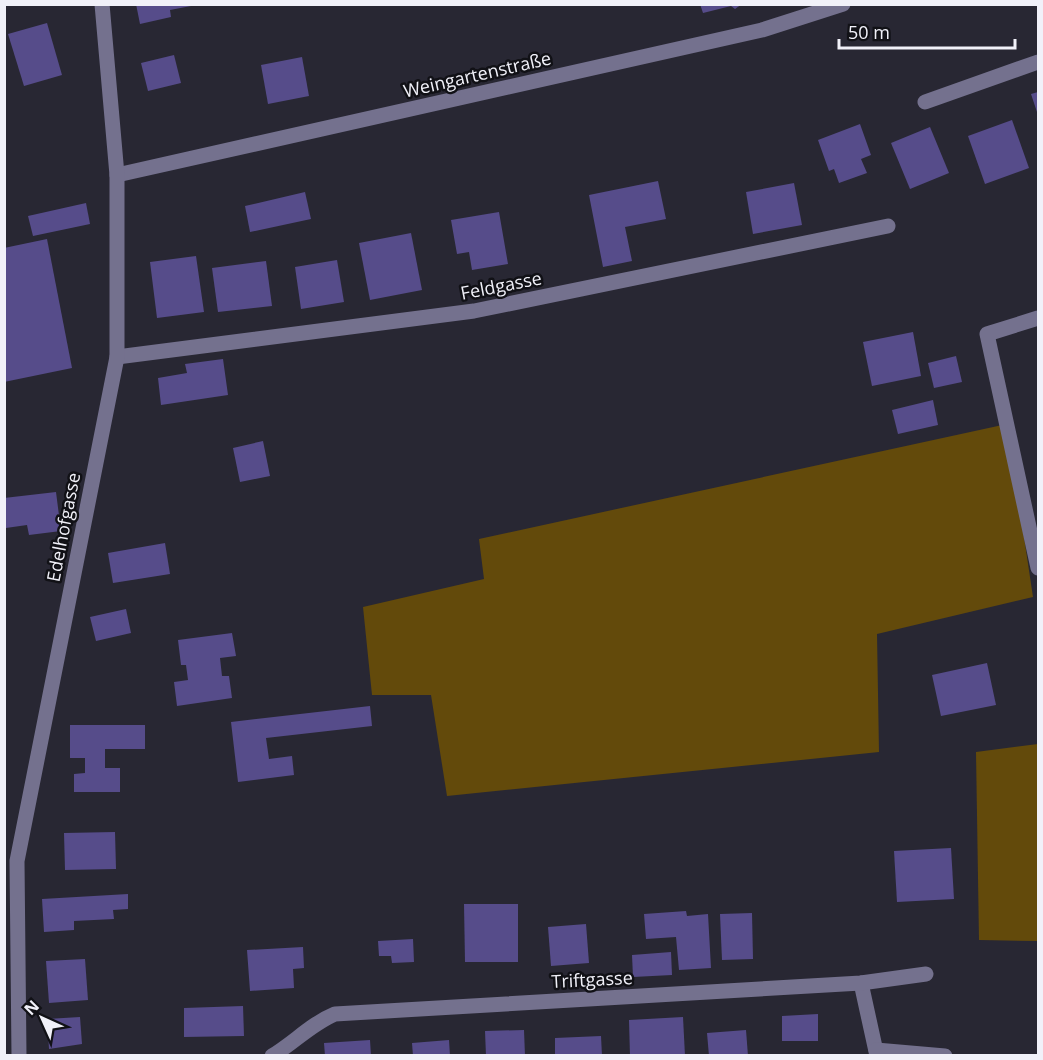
<svg xmlns="http://www.w3.org/2000/svg" width="1043" height="1060" viewBox="0 0 1043 1060" font-family="'Open Sans',sans-serif">
  <style>
    .green { fill: #634a0b }
    .building { fill: #564c8a }
    .lines { fill: none; stroke-linecap: round; stroke-linejoin: round }
    .minor { stroke: #74718e; stroke-width: 15 }
    .labels { text-anchor: middle; dominant-baseline: central; stroke-width: 5; stroke-linejoin: round; paint-order: stroke }
    .street-label { font-size: 18px; fill: #f1f1f9; stroke: #111116 }
  </style>
  <rect width="100%" height="100%" fill="#282733"/>
  <g class="green">
    <polygon points="1007,424 1033,597 877,634 879,752 447,796 431,695 372,695 363,607 484,579 479,539"/>
    <polygon points="1038,744 1038,941 979,940 976,752"/>
  </g>
  <g class="building">
    <polygon points="136,4 191,4 191,6 170,10 171,17 140,24"/>
    <polygon points="700,4 742,4 735,9 731,6 703,13"/>
    <polygon points="47,23 62,75 24,86 8,34"/>
    <polygon points="174,55 181,83 148,91 141,63"/>
    <polygon points="302,57 309,96 268,104 261,65"/>
    <polygon points="1038,92 1038,115 1031,94"/>
    <polygon points="1012,120 1029,168 985,184 968,136"/>
    <polygon points="860,124 871,155 861,159 867,173 839,183 834,169 829,171 818,140"/>
    <polygon points="930,127 949,173 910,189 891,143"/>
    <polygon points="658,181 666,219 625,227 632,261 603,267 589,195"/>
    <polygon points="794,183 802,225 753,234 746,192"/>
    <polygon points="305,192 311,219 250,232 245,206"/>
    <polygon points="86,203 90,224 33,236 28,216"/>
    <polygon points="499,212 508,264 472,270 469,252 457,254 451,220"/>
    <polygon points="411,233 422,290 370,300 359,243"/>
    <polygon points="47,239 72,368 4,382 4,248"/>
    <polygon points="196,256 204,312 157,318 150,262"/>
    <polygon points="337,260 344,302 301,309 295,267"/>
    <polygon points="266,261 272,306 218,312 212,268"/>
    <polygon points="913,332 921,376 872,386 863,342"/>
    <polygon points="956,356 962,382 934,388 928,363"/>
    <polygon points="223,359 228,395 161,405 158,378 187,373 185,364"/>
    <polygon points="933,400 938,425 898,434 892,410"/>
    <polygon points="263,441 270,476 240,482 233,448"/>
    <polygon points="56,492 61,531 29,535 27,525 6,528 4,498"/>
    <polygon points="165,543 170,574 113,583 108,553"/>
    <polygon points="126,609 131,633 96,641 90,617"/>
    <polygon points="232,633 236,656 220,658 222,676 229,676 232,698 177,706 174,682 188,680 186,665 181,665 178,640"/>
    <polygon points="987,663 996,705 941,716 932,675"/>
    <polygon points="370,706 372,726 266,738 269,759 292,756 294,775 238,782 231,722"/>
    <polygon points="70,725 145,725 145,749 105,749 105,768 120,768 120,792 74,792 74,774 85,773 85,758 70,758"/>
    <polygon points="115,832 116,869 65,870 64,833"/>
    <polygon points="951,848 954,899 897,902 894,851"/>
    <polygon points="128,894 128,909 113,910 114,919 74,921 74,930 44,932 42,899"/>
    <polygon points="464,904 518,904 518,962 465,962"/>
    <polygon points="686,911 687,916 708,914 711,968 679,970 676,937 646,939 644,914"/>
    <polygon points="752,913 753,959 722,960 720,914"/>
    <polygon points="586,924 589,963 551,966 548,927"/>
    <polygon points="413,939 414,962 392,963 391,956 379,956 378,941"/>
    <polygon points="303,947 304,968 293,969 294,988 250,991 247,950"/>
    <polygon points="671,952 672,975 633,977 632,955"/>
    <polygon points="85,959 88,1000 49,1003 46,961"/>
    <polygon points="243,1006 244,1036 184,1037 184,1008"/>
    <polygon points="818,1014 818,1041 782,1041 782,1016"/>
    <polygon points="80,1017 82,1044 49,1049 47,1019"/>
    <polygon points="683,1017 685,1056 630,1056 629,1020"/>
    <polygon points="524,1030 525,1056 486,1056 485,1031"/>
    <polygon points="746,1030 748,1056 709,1056 707,1033"/>
    <polygon points="601,1036 602,1056 555,1056 555,1038"/>
    <polygon points="370,1040 371,1056 325,1056 324,1043"/>
    <polygon points="449,1040 450,1056 413,1056 412,1043"/>
  </g>
  <g class="lines">
    <g class="minor">
      <polyline points="925,102 1038,62"/>
      <polyline points="117,175 762,30 843,4"/>
      <polyline points="1038,318 987,334 1038,568"/>
      <polyline points="117,357 474,311 888,226"/>
      <polyline points="861,983 877,1056"/>
      <polyline points="876,1050 945,1056"/>
      <polyline points="19,1056 17,861 117,357 117,175 102,4"/>
      <path d="M272 1056C295 1042 311 1024 335 1014L861 983 926 974"/>
    </g>
  </g>
  <g class="labels">
    <g class="street-label">
      <text transform="translate(477 74) rotate(-13)">Weingartenstraße</text>
      <text transform="translate(501 285) rotate(-11)">Feldgasse</text>
      <text transform="translate(63 527) rotate(-79)">Edelhofgasse</text>
      <text transform="translate(592 979) rotate(-3)">Triftgasse</text>
    </g>
  </g>
  <rect width="1043" height="1060" fill="none" stroke="#f1f1f9" stroke-width="12"/>
  <g transform="translate(42 1018) rotate(315)" stroke="#111116" stroke-width="4.5" paint-order="stroke">
  <path d="M0-4.5L10 22L0 15L-10 22Z" fill="#f1f1f9"/>
  <text y="-9" font-size="16" font-weight="bold" text-anchor="middle" fill="#f1f1f9">N</text>
  </g>
  <path d="M839 39v9h176v-9" fill="none" stroke="#f1f1f9" stroke-width="3"/>
  <text x="848" y="39" font-size="18" fill="#f1f1f9" stroke="#111116" stroke-width="4.5" paint-order="stroke">50 m</text>
</svg>
